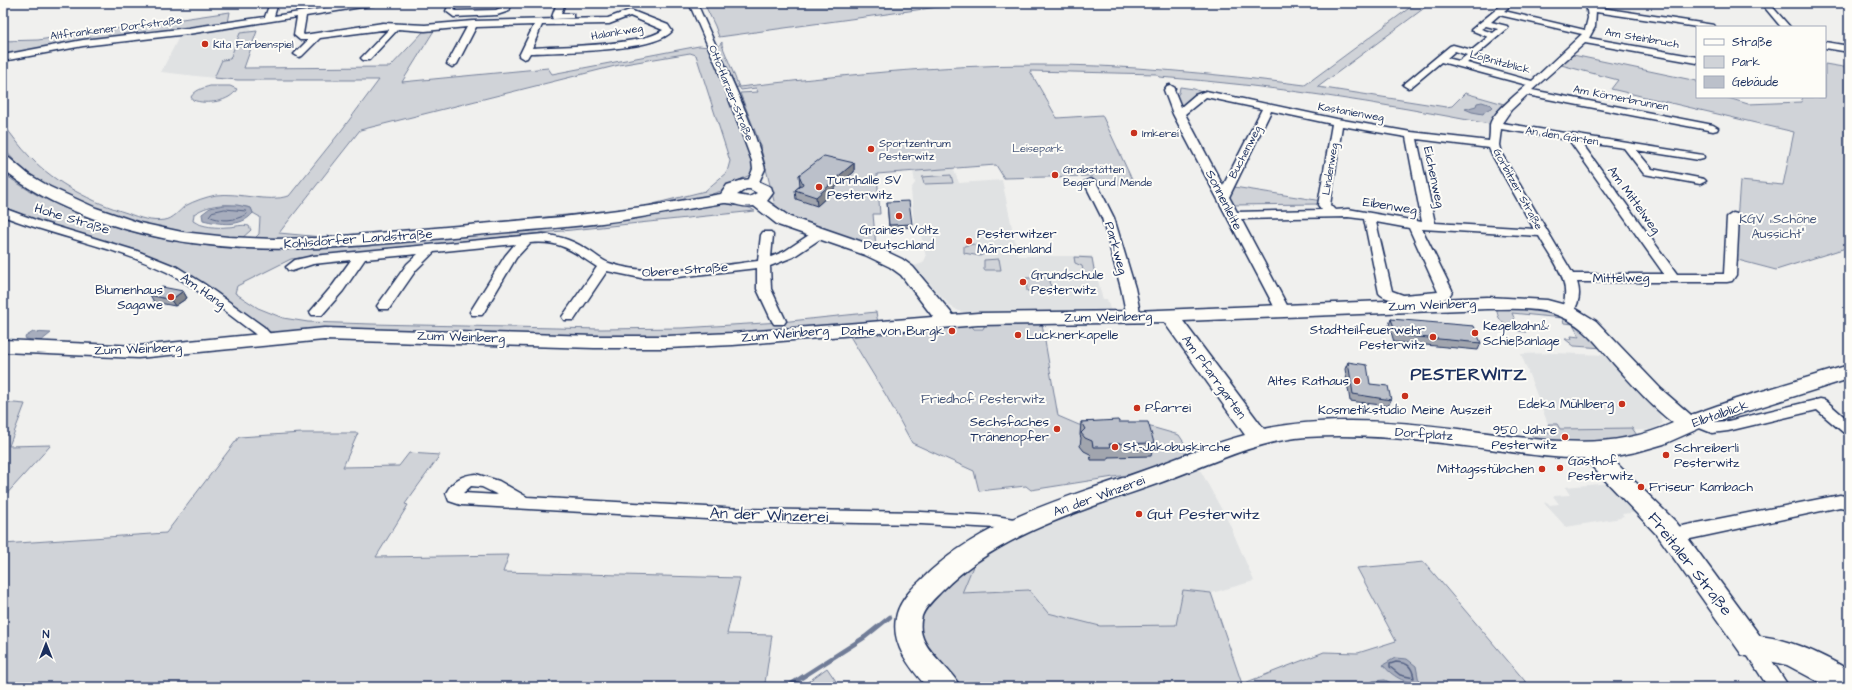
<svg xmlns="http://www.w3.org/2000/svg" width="1852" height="690" viewBox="0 0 1852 690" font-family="'Architects Daughter',sans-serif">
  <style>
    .built { fill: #e0e2e3 }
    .green { fill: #d0d3d8; stroke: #76819b; fill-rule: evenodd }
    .water { fill: #a7adbd; stroke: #6f7b97 }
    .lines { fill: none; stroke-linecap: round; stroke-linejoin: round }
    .shore-far1 { stroke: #536184; stroke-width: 1 }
    .shore { stroke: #536184; stroke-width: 1.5 }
    .stream { stroke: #6f7b97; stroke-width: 4.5 }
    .street-casing { stroke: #1b2f5e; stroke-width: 3 }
    .secondary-casing { stroke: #1b2f5e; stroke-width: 3 }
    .street { fill: #fdfcf7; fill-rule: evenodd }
    .secondary { fill: #fdfcf7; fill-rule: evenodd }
    .wall { fill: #a1a5ae; stroke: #1b2f5e }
    .shaded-wall { fill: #83868d; stroke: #1b2f5e }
    .building { fill: #bbc0ca; stroke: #1b2f5e }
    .poi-dot { fill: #c8321e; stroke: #fdfcf7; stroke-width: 1.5 }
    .labels { text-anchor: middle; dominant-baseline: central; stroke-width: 4; stroke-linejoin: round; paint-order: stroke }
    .far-street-label { font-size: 11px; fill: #1b2f5e; stroke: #fdfcf7 }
    .far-poi-label { font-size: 11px; fill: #1b2f5e; stroke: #fdfcf7; text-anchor: start }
    .far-park-label { font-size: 11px; fill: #48587c; stroke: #fdfcf7 }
    .street-label { font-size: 13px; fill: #1b2f5e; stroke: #fdfcf7 }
    .poi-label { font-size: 13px; fill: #1b2f5e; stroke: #fdfcf7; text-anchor: start }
    .park-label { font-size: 13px; fill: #48587c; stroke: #fdfcf7 }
    .near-poi-label { font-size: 16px; fill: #1b2f5e; stroke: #fdfcf7; text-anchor: start }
    .near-street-label { font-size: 16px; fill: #1b2f5e; stroke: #fdfcf7 }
    .district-label { font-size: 17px; font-weight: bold; letter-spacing: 1px; fill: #1b2f5e; stroke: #fdfcf7 }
  </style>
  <rect width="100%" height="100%" fill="#f0f0ee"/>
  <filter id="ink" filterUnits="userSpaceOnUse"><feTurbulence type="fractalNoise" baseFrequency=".025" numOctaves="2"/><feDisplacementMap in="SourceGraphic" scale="8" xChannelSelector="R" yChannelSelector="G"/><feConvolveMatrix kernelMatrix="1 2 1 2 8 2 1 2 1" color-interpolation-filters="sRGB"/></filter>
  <g filter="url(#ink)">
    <g class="built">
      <polygon points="252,24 250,32 240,33 230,59 222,60 214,78 161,72 180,35"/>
      <polygon points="953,168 959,183 1002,180 1018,256 1092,256 1101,293 1103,299 1107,299 1111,312 972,313 959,311 950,306 914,266 923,263 926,257 919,227 914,226 911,189 915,183 913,171"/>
      <polygon points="1554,353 1607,355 1660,408 1659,413 1663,423 1652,430 1553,432 1548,424 1521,354"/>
      <polygon points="1198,466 1229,523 1254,581 1212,593 1184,590 1176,625 1100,626 1048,613 1029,590 961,593 976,559 1059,516"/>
      <polygon points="1610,483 1641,512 1622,514 1624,516 1620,517 1621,518 1566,527 1544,503 1547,502 1550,505 1559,504 1553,496 1570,495 1565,487"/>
    </g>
    <g class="green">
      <polygon points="704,3 967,3 719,37 715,26"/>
      <path d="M1416 3H1431L1318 87 1446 107 1452 106 1465 93 1504 104 1498 110 1489 124C1380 103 1270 85 1159 77L1157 74 1030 71 1057 118 1102 115 1134 184 1098 185 1091 176 1004 178 996 165 877 174 880 214H873L876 247 790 217 775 205 759 141 740 93 758 92 756 88 741 90 739 87 733 88 717 48 722 42V45L739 87C837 76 935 65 1034 65 1125 64 1215 74 1305 85Z"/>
      <polygon points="230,12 228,23 3,56 3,41 38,40"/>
      <path d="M435 29 402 82 548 68 552 74 699 46 709 47 746 141 754 173 729 185 721 191 712 194 713 196 658 208 323 241 254 239 259 234 260 217 253 213 251 208C231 204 212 202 194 214L193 221C202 227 217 228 227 227 235 227 242 224 249 226L251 230 241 239 177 234 104 213 41 184 23 170 3 148V124C12 135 20 147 30 157 56 184 92 202 127 213 140 218 151 222 165 220 173 219 179 211 185 206 194 201 206 197 216 195 240 192 266 203 289 196L341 131 379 80H238L214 78 222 60 230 59 240 33 257 31 244 68 390 67 425 30ZM690 53 696 55 730 161 727 172 705 191 637 208 332 238 279 233 360 130 619 65Z"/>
      <polygon points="1573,55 1697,81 1697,97 1725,97 1748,104 1801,102 1803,97 1825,97 1825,64 1849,68 1849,247 1776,270 1734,259 1740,181 1783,185 1794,132 1611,89 1618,80 1561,65"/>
      <path d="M210 86H230L237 89C230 102 206 105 193 100L191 97C195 90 203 88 210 86Z"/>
      <polygon points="1180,87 1194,89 1204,93 1196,95 1181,109 1175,98 1179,93"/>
      <path d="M3 173C25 190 51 203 78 213 164 249 251 253 343 247 449 236 555 230 660 213 686 209 732 195 755 211L291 259 237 286 235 293 258 308 283 318 308 322 372 324 601 329 682 328 781 322 876 312 878 323 668 337 271 332 256 326 201 284 3 207Z"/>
      <polygon points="951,175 953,183 924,184 922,177"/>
      <polygon points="1234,187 1322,201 1321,204 1231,205 1228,200"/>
      <polygon points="973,244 987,250 988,252 980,256 964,253 964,246"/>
      <polygon points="1074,257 1092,258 1095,275 1084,275 1082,266 1075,263"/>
      <polygon points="999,259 1001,270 984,270 984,260"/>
      <polygon points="1026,278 1050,278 1051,291 1027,291"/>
      <path d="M1497 306 1547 310 1569 316 1603 348 1574 346 1565 339H1572L1571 336 1580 337 1573 324 1564 323 1562 318 1512 313 1519 330 1526 332C1512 331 1495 323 1497 306Z"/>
      <polygon points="1042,324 1058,416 1079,425 1151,427 1179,435 1191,453 1139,473 1031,490 1026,486 979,491 974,471 912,443 887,397 848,333 971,325 974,329 983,329 985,325"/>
      <polygon points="3,402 25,404 9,446 51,445 3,498"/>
      <polygon points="1548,424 1557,424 1560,429 1632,428 1639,438 1586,445 1536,440 1530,433 1553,432"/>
      <polygon points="302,433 358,433 343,467 399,466 409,453 440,455 405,504 408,505 376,557 509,555 503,572 740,578 727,634 772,635 765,683 805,684 827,668 840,687 3,687 3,544 166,533 239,437"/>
      <polygon points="976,559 962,593 1029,590 1048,613 1100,626 1176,625 1183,590 1211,593 1242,684 1324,652 1358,653 1396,641 1357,568 1424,562 1530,687 956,687 928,649 921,634 920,621 928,603"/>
    </g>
    <g class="water">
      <polygon points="1482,102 1491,105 1493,107 1485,111 1483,114 1472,112 1465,109 1476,106 1477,103"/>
      <path d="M224 205H237L251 208 253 213C241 228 219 224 203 220L202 214 210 208Z"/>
      <polygon points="33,332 51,333 41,341 26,339 25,337"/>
      <path d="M1395 658 1407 659 1416 666 1419 682C1406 685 1391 675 1383 665Z"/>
      <polygon points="1385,680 1399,687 1365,687 1373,681"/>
    </g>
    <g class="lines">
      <path class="shore-far1" d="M225 209 246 211 247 214C235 221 221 222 209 216L212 212Z"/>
      <path class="shore" d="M1396 662C1408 663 1412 666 1414 678L1400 675 1390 667V664Z"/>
      <polyline class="stream" points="790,685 865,637 890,617"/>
      <defs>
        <g id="street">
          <path d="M270 3H278L274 16 358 3H378L374 5 306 16 303 34 304 35 383 23 425 25 473 21 608 18 630 10 668 25 672 31C655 52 558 52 530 53L527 58 524 59 519 56 534 25 476 27 457 64 452 67 447 64 467 27 425 31 398 29 369 60H363L361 58 363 56 389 29 320 38 302 56 299 57 294 54 308 40H300L294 35 297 17 188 34 83 46 3 61V55L83 40 188 28 265 17ZM630 16 663 30C655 36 643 38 634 40 600 46 566 46 532 48L542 25 609 24Z"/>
          <polygon points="450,3 458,3 454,10 456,11 496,10 502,7 504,3 512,3 509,11 497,15 454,17 446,11"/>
          <polygon points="557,3 565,3 561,14 573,14 573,18 553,19 552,17"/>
          <path d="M689 3H697C720 58 750 111 765 169L757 186 753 187 747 184 753 169 752 161 718 69Z"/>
          <path d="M1504 3H1510L1511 5 1504 11 1585 30 1588 18 1586 3H1594L1595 7 1714 25 1715 27H1697L1596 12 1595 27 1589 38 1697 57V63L1585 43 1532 90 1713 125 1718 128 1717 130 1713 131 1527 95 1511 110 1502 123 1703 155 1704 157 1703 159 1699 160 1636 150 1652 169 1704 179 1706 181 1700 184 1644 174 1624 148 1581 142 1677 274H1724L1727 217 1733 213 1737 214 1739 217 1736 275 1732 281 1727 282H1577C1581 294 1579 303 1572 314H1562L1560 311C1576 285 1551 258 1539 236L1422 229 1452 290C1452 307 1389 306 1379 293L1364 219 1348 217 1241 219 1290 311 1288 314H1278L1173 114 1164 90 1167 86 1170 85 1175 88 1174 90 1181 107 1195 95 1206 91 1337 119 1411 132 1489 141C1490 136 1490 130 1490 125 1492 113 1517 94 1527 85L1441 62 1411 87 1408 88 1403 85 1450 46 1453 45 1472 50 1488 37 1471 30ZM1499 15 1582 34 1532 81 1467 63 1508 28 1507 26 1491 22ZM1486 26 1498 29 1493 33 1481 29ZM1455 51 1467 55 1459 61 1447 58ZM1206 97 1262 109 1223 186 1185 114ZM1271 111 1332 124 1318 205 1322 210 1237 212 1229 197ZM1342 126 1406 137 1422 222 1348 209 1335 210 1330 205ZM1501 129 1569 140 1664 274H1573L1501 153 1499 145ZM1417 139 1489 148 1491 153 1534 229 1435 223ZM1376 222 1409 228 1438 292 1403 295 1392 291Z"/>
          <polygon points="1761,3 1769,3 1790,27 1781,27"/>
          <polygon points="1833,3 1849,3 1849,6 1837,5"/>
          <polygon points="1825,42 1849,46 1849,52 1825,48"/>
          <polygon points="1090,179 1096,182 1114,218 1135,288 1141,317 1139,320 1129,320 1127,317 1121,288 1102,218 1084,182"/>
          <path d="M3 208 41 222 137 251 177 267 204 284 264 327 270 334 264 343H254L252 340 256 335 254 333C226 313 198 288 167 272 115 247 57 237 3 216Z"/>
          <path d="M819 230 823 231 825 234 823 237 793 257 770 266 771 289 786 321 784 324H774L772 321 757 289V268L669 278H641L607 271 574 320H564L562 317 597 267C572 251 561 240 530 243L516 258 484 312 482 315H472L470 312 505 256 515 244 434 252 416 270 389 309H379L377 306 407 264 418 254 365 259 343 291 322 315H312L310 312 333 285 351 260 313 264 292 271 288 270 286 267 295 260 313 256 543 234C563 237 574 241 591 252 597 256 603 261 609 263 655 279 711 266 758 261L761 235 763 232H771L773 235 771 257 785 251 815 231Z"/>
          <polygon points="1820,399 1825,400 1849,421 1849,434 1844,433 1817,410 1728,431 1712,433 1692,425 1689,421 1692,417 1697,416 1714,422 1728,421"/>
          <path d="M476 474 499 481 527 497 742 509 921 512 996 516 1014 519 1024 530 1021 535C1010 538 1006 530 996 528L921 524 742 521 461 505 449 501 446 493C453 480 462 475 476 474ZM471 486 482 487 498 495 463 493Z"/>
          <polygon points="1840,495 1849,497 1849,509 1840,507 1681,541 1672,542 1666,540 1663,535 1666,530 1672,528"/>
          <polygon points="1752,639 1759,641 1789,687 1768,687 1742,647 1745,641"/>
        </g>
        <path id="secondary" d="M3 156 9 158 28 174 50 187 96 208 140 223 182 232 228 237 274 239 320 238 562 217 650 206 721 194 727 185 743 180 753 179 771 187 773 193 767 201 790 217 877 247 902 259 913 267 953 315 978 313 1134 311 1487 297 1547 300 1573 307 1596 321 1661 389 1691 415 1736 399 1849 365V379L1716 421 1664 444 1636 452 1610 457 1676 522 1760 636C1792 640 1821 654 1849 670V687H1828L1787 665 1742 655 1658 536 1584 458C1553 459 1521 453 1489 449 1429 441 1367 433 1306 437 1255 441 1209 465 1162 482 1088 509 998 533 942 591 935 598 925 607 922 616 913 648 949 663 960 687H927C911 669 891 645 896 618 898 604 910 590 920 581 980 520 1067 498 1145 470 1179 458 1211 444 1245 435L1164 322 978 325 733 345 667 348H594L324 340 138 358 3 352V340L138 346 324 328 594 336H667L733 333 933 317 901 275 890 267 865 255 778 225 754 206C742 208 733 202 724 203 683 209 643 218 602 223 553 229 503 232 453 237 336 249 219 261 106 223 70 211 37 196 7 173L3 169ZM746 189H750L757 193 749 197 737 195ZM1487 309C1509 309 1533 307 1554 314 1581 322 1597 344 1614 364 1633 385 1651 406 1673 423 1604 455 1530 438 1458 429 1396 421 1326 416 1264 429L1183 321Z"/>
      </defs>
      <use href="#street" class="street-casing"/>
      <use href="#secondary" class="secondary-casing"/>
      <use href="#street" class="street"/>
      <use href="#secondary" class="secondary"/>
    </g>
    <g class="wall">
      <polygon points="854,163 854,172 830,192 830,194 817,206 796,199 795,190 800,186 799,175"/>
      <polygon points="887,202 912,224 912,227 889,228"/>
      <polygon points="183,291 187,298 175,306 154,302 150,295"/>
      <polygon points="1391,319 1481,343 1478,350 1394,342 1389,325"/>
      <polygon points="1348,362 1370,384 1391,400 1388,406 1350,401 1345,369"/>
      <polygon points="1081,422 1119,422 1154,443 1151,456 1108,457 1108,460 1091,460 1090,454 1084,451 1080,446 1081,438 1080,435"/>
    </g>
    <g class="shaded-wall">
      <polygon points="854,163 854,172 830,192 830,194 817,206 816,197 828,185"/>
      <polygon points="183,291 187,298 175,306 171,300"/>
    </g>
    <g class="building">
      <polygon points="824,156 854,163 828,185 830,185 816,197 795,190 803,184 799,175"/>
      <polygon points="909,201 912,224 889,225 887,202"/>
      <polygon points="162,287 183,291 171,300 150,295"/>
      <polygon points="1391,319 1474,326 1481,343 1397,335"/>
      <polygon points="1348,362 1367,365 1370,384 1388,386 1391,400 1353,394"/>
      <polygon points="1118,420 1119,422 1148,422 1154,443 1109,444 1110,447 1093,447 1092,441 1085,438 1081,433 1085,429 1081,422"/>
    </g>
  </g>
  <g class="poi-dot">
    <circle cx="205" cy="44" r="4"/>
    <circle cx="1134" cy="133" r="4"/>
    <circle cx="871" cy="149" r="4"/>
    <circle cx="1055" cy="175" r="4"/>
    <circle cx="819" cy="187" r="4"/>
    <circle cx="899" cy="216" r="4"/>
    <circle cx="969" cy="241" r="4"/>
    <circle cx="1023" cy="282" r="4"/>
    <circle cx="171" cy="297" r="4"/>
    <circle cx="952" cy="331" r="4"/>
    <circle cx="1475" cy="333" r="4"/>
    <circle cx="1018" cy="335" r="4"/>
    <circle cx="1433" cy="337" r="4"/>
    <circle cx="1357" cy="381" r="4"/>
    <circle cx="1405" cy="396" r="4"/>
    <circle cx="1622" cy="404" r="4"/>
    <circle cx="1137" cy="408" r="4"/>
    <circle cx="1057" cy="429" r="4"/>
    <circle cx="1565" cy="437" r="4"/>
    <circle cx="1115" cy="447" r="4"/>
    <circle cx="1666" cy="455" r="4"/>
    <circle cx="1560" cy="468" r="4"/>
    <circle cx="1542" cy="469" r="4"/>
    <circle cx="1641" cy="487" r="4"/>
    <circle cx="1139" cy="514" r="4"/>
  </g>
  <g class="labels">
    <g class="far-street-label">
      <text transform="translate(116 28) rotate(-7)">Altfrankener Dorfstraße</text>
      <text transform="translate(617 32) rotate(-10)">Halankweg</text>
      <text transform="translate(1642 38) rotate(10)">Am Steinbruch</text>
      <text transform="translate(1500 62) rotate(15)">Lößnitzblick</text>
      <text transform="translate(731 93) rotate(68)">Otto-Harzer-Straße</text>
      <text transform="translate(1621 98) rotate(11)">Am Körnerbrunnen</text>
      <text transform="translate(1351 112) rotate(10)">Kastanienweg</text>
      <text transform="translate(1562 136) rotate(9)">An den Gärten</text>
      <text transform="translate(1245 152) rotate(-63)">Buchenweg</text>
      <text transform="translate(1330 169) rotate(-81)">Lindenweg</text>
      <text transform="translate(1518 189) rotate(61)">Gorbitzer Straße</text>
    </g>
    <g class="far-poi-label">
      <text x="213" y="44">Kita Farbenspiel</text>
      <text x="1142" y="133">Imkerei</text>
      <text x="879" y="143">Sportzentrum<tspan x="879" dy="13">Pesterwitz</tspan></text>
      <text x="1063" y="169">Grabstätten<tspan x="1063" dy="13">Beger und Mende</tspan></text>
    </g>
    <g class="far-park-label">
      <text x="1038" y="148">Leisepark</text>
    </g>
    <g class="street-label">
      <text transform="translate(1434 177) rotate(78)">Eichenweg</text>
      <text transform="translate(1224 200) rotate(63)">Sonnenleite</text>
      <text transform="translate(1634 200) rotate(54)">Am Mittelweg</text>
      <text transform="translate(1390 206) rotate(9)">Eibenweg</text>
      <text transform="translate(72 219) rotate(17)">Hohe Straße</text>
      <text transform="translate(358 239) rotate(-4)">Kohlsdorfer Landstraße</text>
      <text transform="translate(1116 248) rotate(74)">Parkweg</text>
      <text transform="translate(685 270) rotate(-4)">Obere Straße</text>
      <text transform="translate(1621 278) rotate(-1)">Mittelweg</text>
      <text transform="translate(203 291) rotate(35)">Am Hang</text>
      <text transform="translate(1432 305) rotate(-2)">Zum Weinberg</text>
      <text transform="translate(1108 317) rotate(-1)">Zum Weinberg</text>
      <text transform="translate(785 334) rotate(-5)">Zum Weinberg</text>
      <text transform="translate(461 337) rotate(2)">Zum Weinberg</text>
      <text transform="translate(138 349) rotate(-2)">Zum Weinberg</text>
      <text transform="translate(1214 377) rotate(54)">Am Pfarrgarten</text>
      <text transform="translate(1720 414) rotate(-19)">Elbtalblick</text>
      <text transform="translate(1424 434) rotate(4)">Dorfplatz</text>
      <text transform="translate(1099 496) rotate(-20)">An der Winzerei</text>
    </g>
    <g class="poi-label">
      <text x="827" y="180">Turnhalle SV<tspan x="827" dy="15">Pesterwitz</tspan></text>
      <text x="899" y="230" text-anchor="middle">Graines Voltz<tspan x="899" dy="15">Deutschland</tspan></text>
      <text x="977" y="234">Pesterwitzer<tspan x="977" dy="15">Märchenland</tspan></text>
      <text x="1031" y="275">Grundschule<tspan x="1031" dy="15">Pesterwitz</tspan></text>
      <text x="163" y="290" text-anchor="end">Blumenhaus<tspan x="163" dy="15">Sagawe</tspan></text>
      <text x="1483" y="326">Kegelbahn&amp;<tspan x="1483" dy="15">Schießanlage</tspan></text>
      <text x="1425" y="330" text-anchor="end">Stadtteilfeuerwehr<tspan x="1425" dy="15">Pesterwitz</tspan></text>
      <text x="944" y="331" text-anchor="end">Dathe von Burgk</text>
      <text x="1026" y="335">Lucknerkapelle</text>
      <text x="1349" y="381" text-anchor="end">Altes Rathaus</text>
      <text x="1614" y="404" text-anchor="end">Edeka Mühlberg</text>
      <text x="1145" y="408">Pfarrei</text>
      <text x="1405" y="410" text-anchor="middle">Kosmetikstudio Meine Auszeit</text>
      <text x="1049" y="422" text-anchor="end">Sechsfaches<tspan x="1049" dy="15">Tränenopfer</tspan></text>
      <text x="1557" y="430" text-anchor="end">950 Jahre<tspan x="1557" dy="15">Pesterwitz</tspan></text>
      <text x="1123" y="447">St.-Jakobuskirche</text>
      <text x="1674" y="448">Schreiberli<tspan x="1674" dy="15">Pesterwitz</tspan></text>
      <text x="1568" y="461">Gasthof<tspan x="1568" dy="15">Pesterwitz</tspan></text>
      <text x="1534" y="469" text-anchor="end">Mittagsstübchen</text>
      <text x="1649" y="487">Friseur Kambach</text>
    </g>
    <g class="park-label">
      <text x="1778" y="219">KGV „Schöne<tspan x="1778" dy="15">Aussicht“</tspan></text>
      <text x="983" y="399">Friedhof Pesterwitz</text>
    </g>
    <g class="near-poi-label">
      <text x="1147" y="514">Gut Pesterwitz</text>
    </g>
    <g class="near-street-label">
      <text transform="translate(769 515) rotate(2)">An der Winzerei</text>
      <text transform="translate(1690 564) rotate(52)">Freitaler Straße</text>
    </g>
    <g class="district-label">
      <text x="1469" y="375">PESTERWITZ</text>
    </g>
  </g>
  <rect width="1852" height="690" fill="none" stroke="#fdfcf7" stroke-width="16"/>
  <rect x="8" y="8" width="1836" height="674" fill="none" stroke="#1b2f5e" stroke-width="1.5" filter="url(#ink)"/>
  <rect x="1696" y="26" width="130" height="72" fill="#fdfcf7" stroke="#a3aaba"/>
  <rect x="1704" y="39" width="20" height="6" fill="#fdfcf7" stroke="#a3aaba"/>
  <text x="1732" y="46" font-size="12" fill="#1b2f5e">Straße</text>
  <rect x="1704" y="56" width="20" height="12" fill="#d0d3d8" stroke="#a3aaba"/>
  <text x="1732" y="66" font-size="12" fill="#1b2f5e">Park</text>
  <rect x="1704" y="76" width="20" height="12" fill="#bbc0ca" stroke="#a3aaba"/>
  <text x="1732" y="86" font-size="12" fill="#1b2f5e">Gebäude</text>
  <g transform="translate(46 644)" stroke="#fdfcf7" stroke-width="3" paint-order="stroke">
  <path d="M0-3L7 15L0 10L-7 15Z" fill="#1b2f5e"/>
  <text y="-6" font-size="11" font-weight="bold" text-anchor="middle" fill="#1b2f5e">N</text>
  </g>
</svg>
